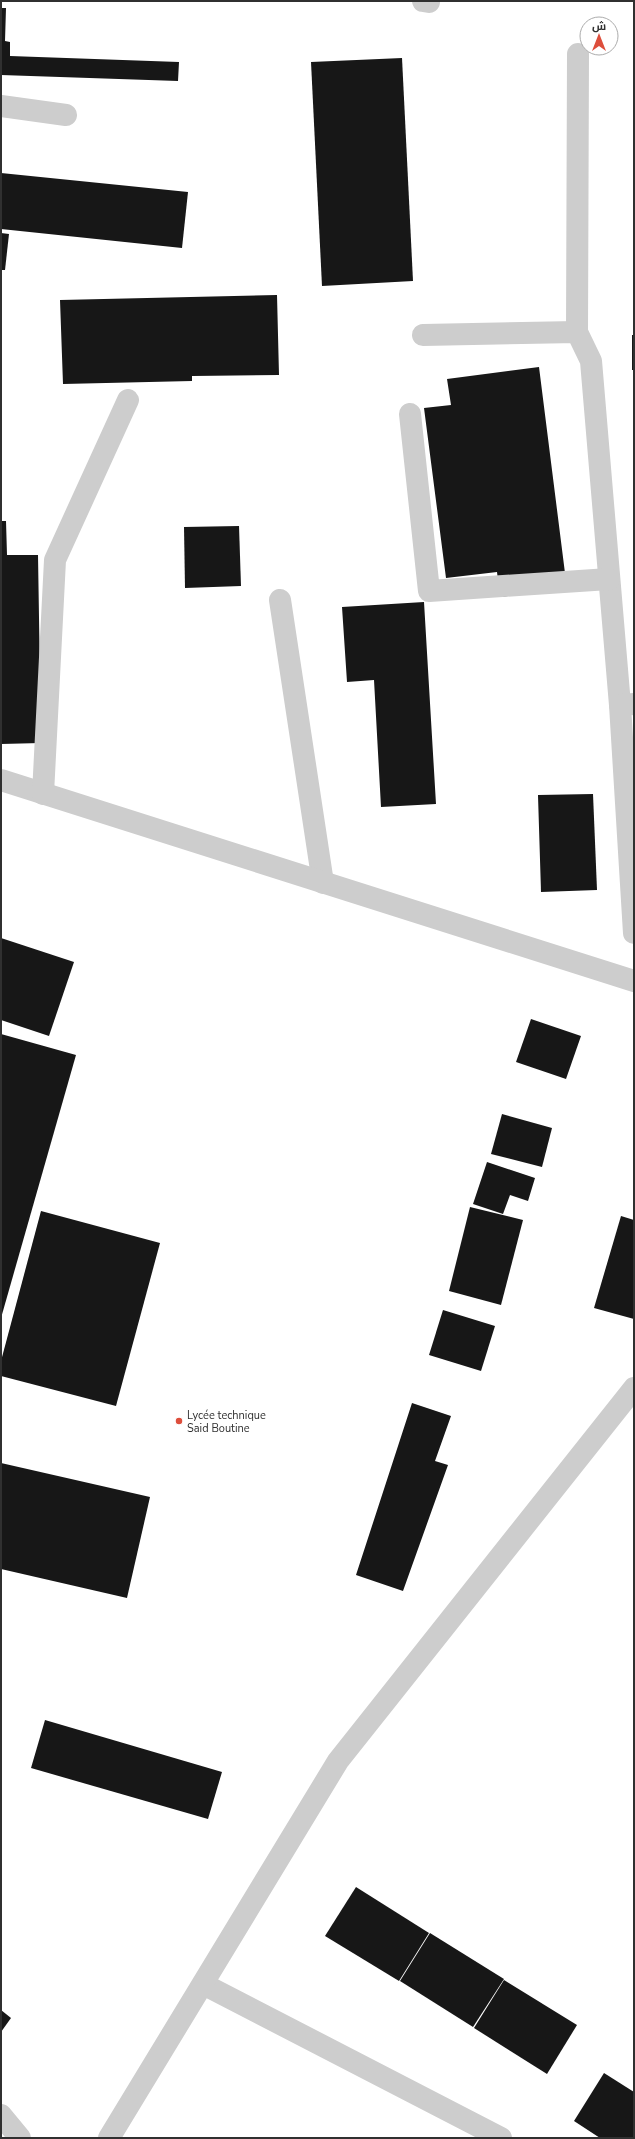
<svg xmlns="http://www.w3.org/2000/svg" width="635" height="2139" viewBox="0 0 635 2139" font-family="'Nunito Sans',Cairo,sans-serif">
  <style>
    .building { fill: #171717 }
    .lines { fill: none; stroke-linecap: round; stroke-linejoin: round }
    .street { stroke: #cdcdcd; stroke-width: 22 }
    .poi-dot { fill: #dd4e3c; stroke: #fff; stroke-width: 1.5 }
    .labels { text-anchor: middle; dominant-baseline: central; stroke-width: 4; stroke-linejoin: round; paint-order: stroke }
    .poi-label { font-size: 11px; fill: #303030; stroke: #fff; text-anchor: start }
  </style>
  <rect width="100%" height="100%" fill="#fff"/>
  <g class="building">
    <polygon points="1,8 6,8 5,41 10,42 10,56 179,62 178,81 1,75"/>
    <polygon points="402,58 413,281 322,286 311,62"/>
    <polygon points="1,173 188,192 182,248 1,229"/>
    <polygon points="1,233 9,234 5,270 1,270"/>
    <polygon points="277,295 279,375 192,376 192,381 63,384 60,300"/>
    <rect x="632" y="335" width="2" height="35"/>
    <polygon points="539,367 567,589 500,597 497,572 446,578 424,408 451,405 447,379"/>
    <polygon points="1,521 6,521 7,555 38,555 41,743 1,744"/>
    <polygon points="239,526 241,586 185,588 184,527"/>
    <polygon points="424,602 436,804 381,807 374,680 347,682 342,607"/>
    <polygon points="593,794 597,890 541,892 538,795"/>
    <polygon points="1,938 74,962 49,1036 1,1020"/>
    <polygon points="531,1019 581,1036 566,1079 516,1062"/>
    <polygon points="1,1034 76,1055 1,1318"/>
    <polygon points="502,1114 552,1128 542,1167 491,1154"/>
    <polygon points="487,1162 535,1178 528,1201 510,1195 503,1214 473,1204"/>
    <polygon points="470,1207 523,1220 501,1305 449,1291"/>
    <polygon points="41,1211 160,1243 116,1406 1,1376 1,1361"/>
    <polygon points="621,1216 634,1220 634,1319 594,1308"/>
    <polygon points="443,1310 495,1326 481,1371 429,1355"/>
    <polygon points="412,1403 451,1416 435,1461 448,1465 403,1591 356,1575"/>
    <polygon points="1,1463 150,1497 127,1598 1,1569"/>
    <polygon points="45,1720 222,1772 208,1819 31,1768"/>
    <polygon points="356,1887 429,1933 399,1981 325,1936"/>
    <polygon points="430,1933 504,1979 473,2027 400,1981"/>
    <polygon points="504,1980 577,2025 547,2074 474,2028"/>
    <polygon points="1,2010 11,2018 1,2032"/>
    <polygon points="604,2073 634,2092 634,2138 600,2138 574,2121"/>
  </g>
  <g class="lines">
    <g class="street">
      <polyline points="423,1 429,2"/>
      <polyline points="1,106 66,115"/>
      <polyline points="577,332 578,54"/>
      <polyline points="423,335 577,332 591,361 620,705"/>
      <polyline points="410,414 429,591 609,579"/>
      <polyline points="280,600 323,883"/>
      <polyline points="634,704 620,705 634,933"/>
      <polyline points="1,780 634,981"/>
      <polyline points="43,794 55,560 128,400"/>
      <polyline points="203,1984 501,2138"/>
      <polyline points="1,2115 20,2138"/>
      <polyline points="109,2138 338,1761 634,1388"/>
    </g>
  </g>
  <circle class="poi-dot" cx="179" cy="1421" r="4"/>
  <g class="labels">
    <g class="poi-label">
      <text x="187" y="1415">Lycée technique<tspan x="187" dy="13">Said Boutine</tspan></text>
    </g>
  </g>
  <rect width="635" height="2139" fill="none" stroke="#303030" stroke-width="4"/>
  <g transform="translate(599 36)"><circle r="19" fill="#ffffff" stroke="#acacac"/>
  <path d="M0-3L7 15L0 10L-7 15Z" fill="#dd4e3c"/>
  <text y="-6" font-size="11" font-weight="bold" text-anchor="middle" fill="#303030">ش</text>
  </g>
</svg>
